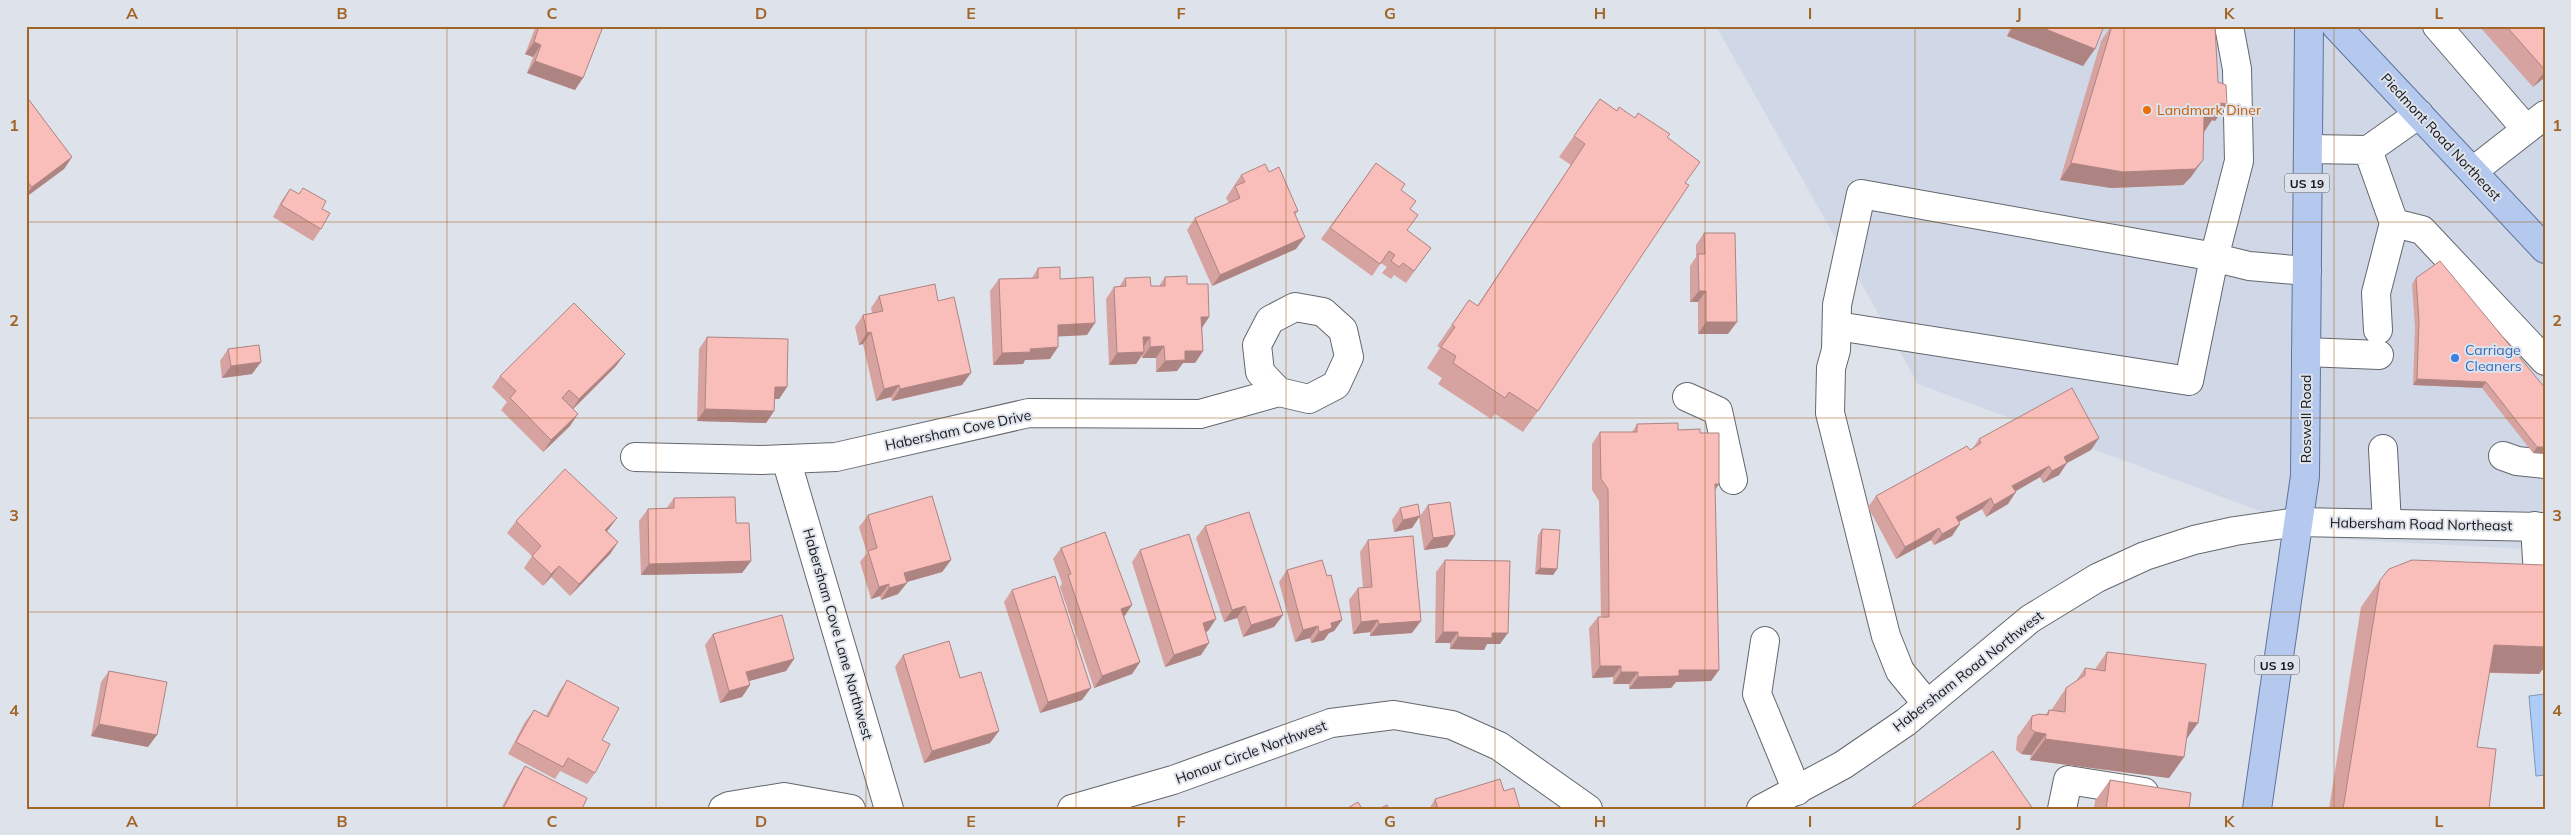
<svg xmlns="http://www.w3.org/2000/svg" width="2571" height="835" viewBox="0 0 2571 835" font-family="Mulish,sans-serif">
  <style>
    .built { fill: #d0d7e6 }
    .water { fill: #aeccf8; stroke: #8096b5 }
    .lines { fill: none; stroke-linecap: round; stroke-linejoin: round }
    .minor-casing { stroke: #64676e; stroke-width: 30 }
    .major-casing { stroke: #5e739d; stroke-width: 30 }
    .minor { stroke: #fff; stroke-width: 28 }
    .major { stroke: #b5c9ee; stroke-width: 28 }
    .wall { fill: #d6a3a0 }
    .shaded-wall { fill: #ae8482 }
    .building { fill: #f9bdba; stroke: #ae8482 }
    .grid { fill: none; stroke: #a16527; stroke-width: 1; stroke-opacity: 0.55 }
    .food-dot { fill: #e8710a; stroke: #dee2ea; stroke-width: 2 }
    .shop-dot { fill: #3f7fe0; stroke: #dee2ea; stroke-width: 2 }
    .labels { text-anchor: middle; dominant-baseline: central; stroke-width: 4; stroke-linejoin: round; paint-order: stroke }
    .shield { fill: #dee2ea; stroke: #525458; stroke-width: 1 }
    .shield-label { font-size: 12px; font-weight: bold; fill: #16171a }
    .food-label { font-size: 14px; fill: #c56008; stroke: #dee2ea; text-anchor: start }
    .street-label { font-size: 14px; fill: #16171a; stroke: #dee2ea }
    .shop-label { font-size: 14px; fill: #366cbe; stroke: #dee2ea; text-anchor: start }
    .neatline { fill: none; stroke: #a16527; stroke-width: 2 }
    .grid-label { font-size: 16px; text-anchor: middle; font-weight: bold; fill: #a16527 }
  </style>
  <rect width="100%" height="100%" fill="#dee2ea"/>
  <polygon class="built" points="1716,26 2545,26 2545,550 2335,539 1918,384"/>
  <polygon class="water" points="2545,694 2545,775 2536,776 2529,696"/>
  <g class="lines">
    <defs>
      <g id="minor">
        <polyline points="2437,26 2526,129"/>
        <polyline points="2308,149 2368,150 2394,223 2376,293 2378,330"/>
        <polyline points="2368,150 2419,114"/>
        <polyline points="2473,171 2545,115"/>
        <polyline points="2394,223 2422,230 2545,361"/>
        <polyline points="1837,326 2189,381 2214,258 2239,161 2237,69 2229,26"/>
        <polyline points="2306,352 2379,355"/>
        <polyline points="1687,397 1718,411 1733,480"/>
        <polyline points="2383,449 2387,524"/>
        <polyline points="2503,456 2517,461 2545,464"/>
        <polyline points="635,457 761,460 836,457 1029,413 1200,414 1279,392 1309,399 1336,385 1349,357 1343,330 1323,312 1295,307 1270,320 1257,345 1260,372 1279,392"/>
        <polyline points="786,459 889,809"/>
        <polyline points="2535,526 2539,593"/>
        <polyline points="1765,641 1757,694 1797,791"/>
        <polyline points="1927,704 1900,671 1886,636 1830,413 1831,368 1836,350 1837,305 1861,194 2204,255 2249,266 2307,271"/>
        <polyline points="723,809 729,806 784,797 851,809"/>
        <polyline points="1072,809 1173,780 1331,723 1394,715 1452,725 1499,746 1588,809"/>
        <polyline points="1761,809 1843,765 1906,722 2030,619 2097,578 2145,556 2194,540 2235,531 2297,522 2545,527"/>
        <polyline points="2062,809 2068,780 2144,792"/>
      </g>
      <g id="major">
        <polyline points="2336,26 2545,249"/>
        <polyline points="2257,809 2305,476 2309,26"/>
      </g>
    </defs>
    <use href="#minor" class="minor-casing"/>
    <use href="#major" class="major-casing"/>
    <use href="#minor" class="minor"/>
    <use href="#major" class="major"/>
  </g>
  <g class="wall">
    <polygon points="536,26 595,26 575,90 527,73 533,57 525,54"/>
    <polygon points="2011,26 2104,26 2083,66 2007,36"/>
    <polygon points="2111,26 2213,26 2218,82 2227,104 2215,121 2212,120 2204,132 2191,177 2183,185 2111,188 2060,180 2101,41"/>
    <polygon points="2479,26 2545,26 2545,77 2533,87"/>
    <polygon points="26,96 72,157 64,169 26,197"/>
    <polygon points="1600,99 1616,110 1635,118 1638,113 1667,137 1685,183 1538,411 1523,432 1495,414 1491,419 1438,384 1442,378 1427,368 1440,348 1437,346 1469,300 1477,306 1571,165 1559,157"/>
    <polygon points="1376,163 1401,190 1410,209 1407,230 1431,248 1406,283 1394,275 1391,279 1382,273 1387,267 1381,263 1372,276 1321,239"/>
    <polygon points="1269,172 1298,211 1295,215 1296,249 1212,286 1187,230 1195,218 1229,203 1226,198 1241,175"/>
    <polygon points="290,189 322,209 321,229 313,241 273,217 282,200"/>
    <polygon points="1704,233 1728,334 1698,334 1698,302 1690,302 1690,266 1696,257 1696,245"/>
    <polygon points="1038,268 1060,279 1087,335 1058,336 1050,359 1025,360 1023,364 993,365 990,291 999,279 1032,278"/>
    <polygon points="1165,277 1187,284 1209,317 1202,328 1203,351 1195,363 1183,363 1177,371 1156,372 1156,358 1142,358 1142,355 1136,364 1109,365 1106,299 1114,287 1119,287 1125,278 1151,286 1159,286"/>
    <polygon points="2416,278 2545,388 2545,454 2533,453 2482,388 2413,385 2415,327 2412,284"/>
    <polygon points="879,296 938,301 962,385 892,401 891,397 876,401 863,344 859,345 855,327 863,315 872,313 871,308"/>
    <polygon points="707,337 787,387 779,399 775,399 774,411 766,423 697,421 699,349"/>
    <polygon points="228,349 261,362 252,374 222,378 220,361"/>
    <polygon points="616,366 573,409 570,426 543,452 501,410 507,402 492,387 500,376"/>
    <polygon points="1637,424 1700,433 1715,490 1719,670 1711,681 1676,682 1671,688 1629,689 1629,684 1613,684 1613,677 1592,678 1589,628 1598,617 1601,617 1599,501 1592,490 1592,444 1600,432 1632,432"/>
    <polygon points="1979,439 2091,450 2067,463 2059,475 2043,483 2040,477 2016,491 2008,504 1986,517 1982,509 1959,522 1952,536 1934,545 1931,540 1896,559 1868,507 1876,496 1970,450 1973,448"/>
    <polygon points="674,498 736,523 751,561 742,573 641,575 639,521 648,509 666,509"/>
    <polygon points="1428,505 1455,535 1447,547 1424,550 1419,517 1412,528 1394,532 1392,520 1400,508 1420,516"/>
    <polygon points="868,515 951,560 942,572 907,582 898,594 881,600 880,596 871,599 860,562 867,553 859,527"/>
    <polygon points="617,518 607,531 618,542 610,554 570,596 551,577 543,586 524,568 532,556 507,533 516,521"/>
    <polygon points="1205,526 1283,615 1274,627 1243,637 1237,618 1224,622 1196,538"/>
    <polygon points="1542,529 1557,569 1553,575 1535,574 1538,535"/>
    <polygon points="1368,540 1412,633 1370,636 1370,632 1353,634 1349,600 1358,588 1363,588 1360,552"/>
    <polygon points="1061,548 1124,617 1140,662 1132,674 1094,688 1060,587 1062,583 1053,559"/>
    <polygon points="1140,550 1208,631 1206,632 1201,655 1165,667 1132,562"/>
    <polygon points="1445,560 1500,644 1487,644 1484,650 1450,649 1450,643 1435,643 1436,572"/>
    <polygon points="1287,570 1327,576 1342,620 1334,631 1329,633 1324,640 1311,643 1310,638 1295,642 1279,582"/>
    <polygon points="2380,580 2545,670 2542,670 2539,674 2489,673 2477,747 2489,809 2329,809 2361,607"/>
    <polygon points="1012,590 1082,700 1040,713 1004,602"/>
    <polygon points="713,634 794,659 786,671 749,681 750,685 742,697 720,703 705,645"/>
    <polygon points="2107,652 2186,739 2184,757 2169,778 2030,760 2031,755 2021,754 2016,750 2017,737 2032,716 2045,715 2049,710 2051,710 2052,709 2066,688 2076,681 2085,668 2095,669"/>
    <polygon points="903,655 960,678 990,743 924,763 895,667"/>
    <polygon points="109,671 148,747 91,736 101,682"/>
    <polygon points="567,680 602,740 595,773 587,784 560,771 555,779 508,754 525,722 534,710 546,716 559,692"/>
    <polygon points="525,766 582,809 501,809 517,778"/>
    <polygon points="2110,780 2189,809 2094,809 2095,801"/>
    <polygon points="1504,791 1520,809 1429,809 1435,799"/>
  </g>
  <g class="shaded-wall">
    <polygon points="2014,26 2038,26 2095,49 2083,66 2007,36"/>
    <polygon points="534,42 541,45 533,57 525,54"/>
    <polygon points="535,61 583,78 575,90 527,73"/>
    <polygon points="2545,71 2545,77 2533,87"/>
    <polygon points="2221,103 2227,104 2215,121 2212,120 2204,132 2204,117"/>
    <polygon points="72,157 64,169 26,197 26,196 32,187"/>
    <polygon points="2203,160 2191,177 2183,185 2111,188 2060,180 2071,163"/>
    <polygon points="1305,237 1296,249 1212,286 1220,275"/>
    <polygon points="1699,291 1706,291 1698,302 1690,302"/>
    <polygon points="1201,317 1209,317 1201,329"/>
    <polygon points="1706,322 1737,322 1728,334 1698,334"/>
    <polygon points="1095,323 1087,335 1049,337 1058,325"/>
    <polygon points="871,332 863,344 859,345 867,333"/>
    <polygon points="1143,337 1150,337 1142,349"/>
    <polygon points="1164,346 1156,358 1142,358 1150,347"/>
    <polygon points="1058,347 1050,359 1025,360 1023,364 993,365 1002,353 1030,349"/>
    <polygon points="1185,351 1203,351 1195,363 1183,363 1177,371 1156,372 1165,361"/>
    <polygon points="1144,352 1136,364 1109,365 1117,353"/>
    <polygon points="625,354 616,366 571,411 579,399"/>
    <polygon points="261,362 252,374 222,378 231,366"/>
    <polygon points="971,373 962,385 892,401 900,389"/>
    <polygon points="2417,379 2486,382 2482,388 2413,385"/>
    <polygon points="899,385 891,397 876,401 884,389"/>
    <polygon points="775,387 787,387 779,399 766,399"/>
    <polygon points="705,409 774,411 766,423 697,421"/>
    <polygon points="578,414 570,426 543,452 551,440"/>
    <polygon points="2099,438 2091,450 2067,463 2059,475 2043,483 2052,471 2064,457"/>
    <polygon points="2537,447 2545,447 2545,454 2533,453"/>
    <polygon points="2049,466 2040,477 2004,498 2012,486"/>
    <polygon points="1715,484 1719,484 1711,496"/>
    <polygon points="2016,492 2008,504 1986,517 1994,505"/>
    <polygon points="1991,498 1982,509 1948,528 1956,517"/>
    <polygon points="1420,516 1412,528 1394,532 1403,520"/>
    <polygon points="617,518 608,530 597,542 605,530"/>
    <polygon points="1960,524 1952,536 1934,545 1942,534"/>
    <polygon points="1939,528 1931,540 1896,559 1905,547"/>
    <polygon points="1455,535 1447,547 1424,550 1433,538"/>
    <polygon points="618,542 610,554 570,596 579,584"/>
    <polygon points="951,560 942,572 896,585 904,573"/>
    <polygon points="751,561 742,573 641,575 649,564"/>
    <polygon points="559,566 551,577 543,586 551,574"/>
    <polygon points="1540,568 1557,569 1553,575 1535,574"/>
    <polygon points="907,583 898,594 881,600 889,588"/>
    <polygon points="889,584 880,596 871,599 879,587"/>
    <polygon points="1132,605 1124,617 1112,621 1121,609"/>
    <polygon points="1245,606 1237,618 1224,622 1232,610"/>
    <polygon points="1283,615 1274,627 1243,637 1251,625"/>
    <polygon points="1216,619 1208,631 1195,635 1203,623"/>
    <polygon points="1342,620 1334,631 1329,633 1324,640 1311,643 1319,632 1331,623"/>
    <polygon points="1378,620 1370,632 1353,634 1361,622"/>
    <polygon points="1421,621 1412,633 1370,636 1379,624"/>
    <polygon points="1318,626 1310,638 1295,642 1303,630"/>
    <polygon points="1443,632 1458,632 1450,643 1435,643"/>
    <polygon points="1492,633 1508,633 1500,644 1487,644 1484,650 1450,649 1458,637"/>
    <polygon points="1209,643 1201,655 1165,667 1174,655"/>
    <polygon points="2494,645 2545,647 2545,670 2542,670 2539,674 2475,672"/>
    <polygon points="794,659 786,671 738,684 746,672"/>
    <polygon points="1140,662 1132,674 1094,688 1102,676"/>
    <polygon points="1600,666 1621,666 1613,677 1592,678"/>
    <polygon points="1679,670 1719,670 1711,681 1676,682 1671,688 1629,689 1638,677"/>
    <polygon points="1621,672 1638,672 1629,684 1613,684"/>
    <polygon points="750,685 742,697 720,703 729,691"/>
    <polygon points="1091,688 1082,700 1040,713 1048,702"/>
    <polygon points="2189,722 2198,723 2183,744"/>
    <polygon points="99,724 157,735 148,747 91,736"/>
    <polygon points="999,731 990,743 924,763 932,751"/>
    <polygon points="2035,732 2046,734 2031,755 2021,754"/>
    <polygon points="2045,739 2184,757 2169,778 2030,760"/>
  </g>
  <g class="building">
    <polygon points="539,26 595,26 602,29 583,78 535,61 541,45 534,42"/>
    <polygon points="2038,26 2104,26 2095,49"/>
    <polygon points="2112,26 2215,27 2218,82 2226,85 2227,104 2221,103 2221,109 2216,115 2204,117 2203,160 2195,169 2123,172 2071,163"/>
    <polygon points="2506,26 2545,26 2545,70"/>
    <polygon points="26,96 72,157 32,187 26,180"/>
    <polygon points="1600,99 1617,111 1619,107 1635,118 1638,113 1670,134 1667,137 1700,162 1685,183 1689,185 1538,411 1509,392 1505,398 1453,363 1456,356 1441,347 1455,327 1452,325 1469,300 1478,306 1585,144 1574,136"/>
    <polygon points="1376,163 1405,184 1401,190 1416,201 1410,209 1418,215 1407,230 1431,248 1414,271 1403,263 1399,267 1391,261 1395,255 1389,251 1380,264 1330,228"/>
    <polygon points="1265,164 1269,172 1279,167 1298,211 1294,212 1305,237 1220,275 1195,218 1240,198 1235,186 1245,182 1241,175"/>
    <polygon points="303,188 326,201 322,209 330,213 321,229 281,205 290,189 299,194"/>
    <polygon points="1704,233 1735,233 1737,322 1706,322 1706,291 1699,291 1698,254 1705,254"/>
    <polygon points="2440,261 2545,388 2545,447 2537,447 2486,382 2417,379 2419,321 2416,278"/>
    <polygon points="1060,267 1060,279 1093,277 1095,323 1058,325 1058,347 1030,349 1031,352 1002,353 999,279 1038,278 1038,268"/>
    <polygon points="1187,276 1187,284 1208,284 1209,317 1201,317 1203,351 1185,351 1185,360 1165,361 1164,346 1150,347 1150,337 1143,337 1144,352 1117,353 1114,287 1126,286 1125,278 1150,277 1151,286 1165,286 1165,277"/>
    <polygon points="935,284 938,301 954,297 971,373 900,389 899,385 884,389 871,332 867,333 863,315 883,311 879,296"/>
    <polygon points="574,303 625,354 579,399 569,390 562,398 578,414 551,440 510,398 516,391 500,376"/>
    <polygon points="707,337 788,339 787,387 775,387 774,411 705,409"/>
    <polygon points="259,345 261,362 231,366 228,349"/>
    <polygon points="2072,388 2099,438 2064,457 2067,463 2052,471 2049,466 2012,486 2016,492 1994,505 1991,498 1956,517 1960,524 1942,534 1939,528 1905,547 1876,496 1967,446 1970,450 1981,443 1979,439"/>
    <polygon points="1678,423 1678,430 1700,429 1700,433 1719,433 1719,484 1715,484 1719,670 1679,670 1679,676 1638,677 1638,672 1621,672 1621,666 1600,666 1598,617 1609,617 1608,489 1601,479 1600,432 1637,432 1637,424"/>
    <polygon points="565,469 617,518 605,530 618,542 579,584 559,566 551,574 532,556 541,546 516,521"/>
    <polygon points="932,496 951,560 904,573 907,583 889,588 889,584 879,587 868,551 877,548 868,515"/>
    <polygon points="735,497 736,523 749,523 751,561 649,564 648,509 674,508 674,498"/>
    <polygon points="1450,502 1455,535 1433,538 1428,505"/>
    <polygon points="1418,504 1420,516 1403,520 1400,508"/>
    <polygon points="1249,512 1283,615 1251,625 1245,606 1232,610 1205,526"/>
    <polygon points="1542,529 1560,530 1557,569 1540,568"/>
    <polygon points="1105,532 1132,605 1121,609 1140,662 1102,676 1068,575 1071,574 1061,548"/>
    <polygon points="1189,534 1216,619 1203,623 1209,643 1174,655 1140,550"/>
    <polygon points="1413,536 1421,621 1379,624 1378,620 1361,622 1358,588 1372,587 1368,540"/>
    <polygon points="1322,560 1327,576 1331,575 1342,620 1331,623 1332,628 1319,632 1318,626 1303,630 1287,570"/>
    <polygon points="1445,560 1510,561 1508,633 1492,633 1492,638 1458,637 1458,632 1443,632"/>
    <polygon points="2412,560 2545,565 2545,647 2494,645 2477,747 2496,749 2489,809 2343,809 2380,580 2389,569"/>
    <polygon points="1055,576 1091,688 1048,702 1012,590"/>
    <polygon points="782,615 794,659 746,672 750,685 729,691 713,634"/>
    <polygon points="949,641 960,678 981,672 999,731 932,751 903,655"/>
    <polygon points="2107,652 2206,664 2198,723 2189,722 2184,757 2045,739 2046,734 2035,732 2031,729 2032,716 2039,714 2048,715 2049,710 2065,712 2066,688 2085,675 2085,668 2105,671"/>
    <polygon points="109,671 167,682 157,735 99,724"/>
    <polygon points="567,680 619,708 602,740 610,744 595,773 568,758 563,767 516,742 534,710 548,717"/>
    <polygon points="1993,751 2033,809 1909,809"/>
    <polygon points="525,766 587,798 582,809 503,809"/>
    <polygon points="1500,779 1504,791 1514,788 1520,809 1438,809 1435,799"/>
    <polygon points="2110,780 2191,793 2189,809 2106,809"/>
    <polygon points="1358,802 1362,809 1346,809"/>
    <polygon points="1387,805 1389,809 1379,809"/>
  </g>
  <path class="grid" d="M237 26V809M447 26V809M656 26V809M866 26V809M1076 26V809M1286 26V809M1495 26V809M1705 26V809M1915 26V809M2124 26V809M2334 26V809M26 222H2545M26 418H2545M26 612H2545"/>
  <circle class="food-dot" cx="2147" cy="110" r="5"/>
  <circle class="shop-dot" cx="2455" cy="358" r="5"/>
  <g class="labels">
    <g class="shield">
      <rect x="2284.5" y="173.5" width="45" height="19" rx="4"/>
      <rect x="2254.5" y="655.5" width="45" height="19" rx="4"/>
    </g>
    <g class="shield-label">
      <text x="2307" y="183">US 19</text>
      <text x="2277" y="665">US 19</text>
    </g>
    <g class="food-label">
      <text x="2157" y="110">Landmark Diner</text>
    </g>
    <g class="street-label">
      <text transform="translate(2441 137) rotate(47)">Piedmont Road Northeast</text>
      <text transform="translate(2306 419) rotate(-90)">Roswell Road</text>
      <text transform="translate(958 430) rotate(-12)">Habersham Cove Drive</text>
      <text transform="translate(2421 524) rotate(1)">Habersham Road Northeast</text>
      <text transform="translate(838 634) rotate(74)">Habersham Cove Lane Northwest</text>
      <text transform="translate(1968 671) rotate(-38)">Habersham Road Northwest</text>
      <text transform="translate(1251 752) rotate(-20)">Honour Circle Northwest</text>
    </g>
    <g class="shop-label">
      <text x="2465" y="350">Carriage<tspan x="2465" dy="16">Cleaners</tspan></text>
    </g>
  </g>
  <rect width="2571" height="835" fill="none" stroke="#dee2ea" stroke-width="55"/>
  <rect x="28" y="28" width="2516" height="780" class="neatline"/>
  <g class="grid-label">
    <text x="132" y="19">A</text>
    <text x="342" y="19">B</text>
    <text x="552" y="19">C</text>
    <text x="761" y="19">D</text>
    <text x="971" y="19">E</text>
    <text x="1181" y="19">F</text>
    <text x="1390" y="19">G</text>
    <text x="1600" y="19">H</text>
    <text x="1810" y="19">I</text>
    <text x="2019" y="19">J</text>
    <text x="2229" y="19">K</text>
    <text x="2439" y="19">L</text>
    <text x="14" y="131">1</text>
    <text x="2557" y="131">1</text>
    <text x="14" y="326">2</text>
    <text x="2557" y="326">2</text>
    <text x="14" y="521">3</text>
    <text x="2557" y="521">3</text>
    <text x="14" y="716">4</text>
    <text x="2557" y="716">4</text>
    <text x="132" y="827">A</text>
    <text x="342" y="827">B</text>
    <text x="552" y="827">C</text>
    <text x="761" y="827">D</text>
    <text x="971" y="827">E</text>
    <text x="1181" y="827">F</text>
    <text x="1390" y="827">G</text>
    <text x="1600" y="827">H</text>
    <text x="1810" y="827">I</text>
    <text x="2019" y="827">J</text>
    <text x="2229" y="827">K</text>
    <text x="2439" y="827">L</text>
  </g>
</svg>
